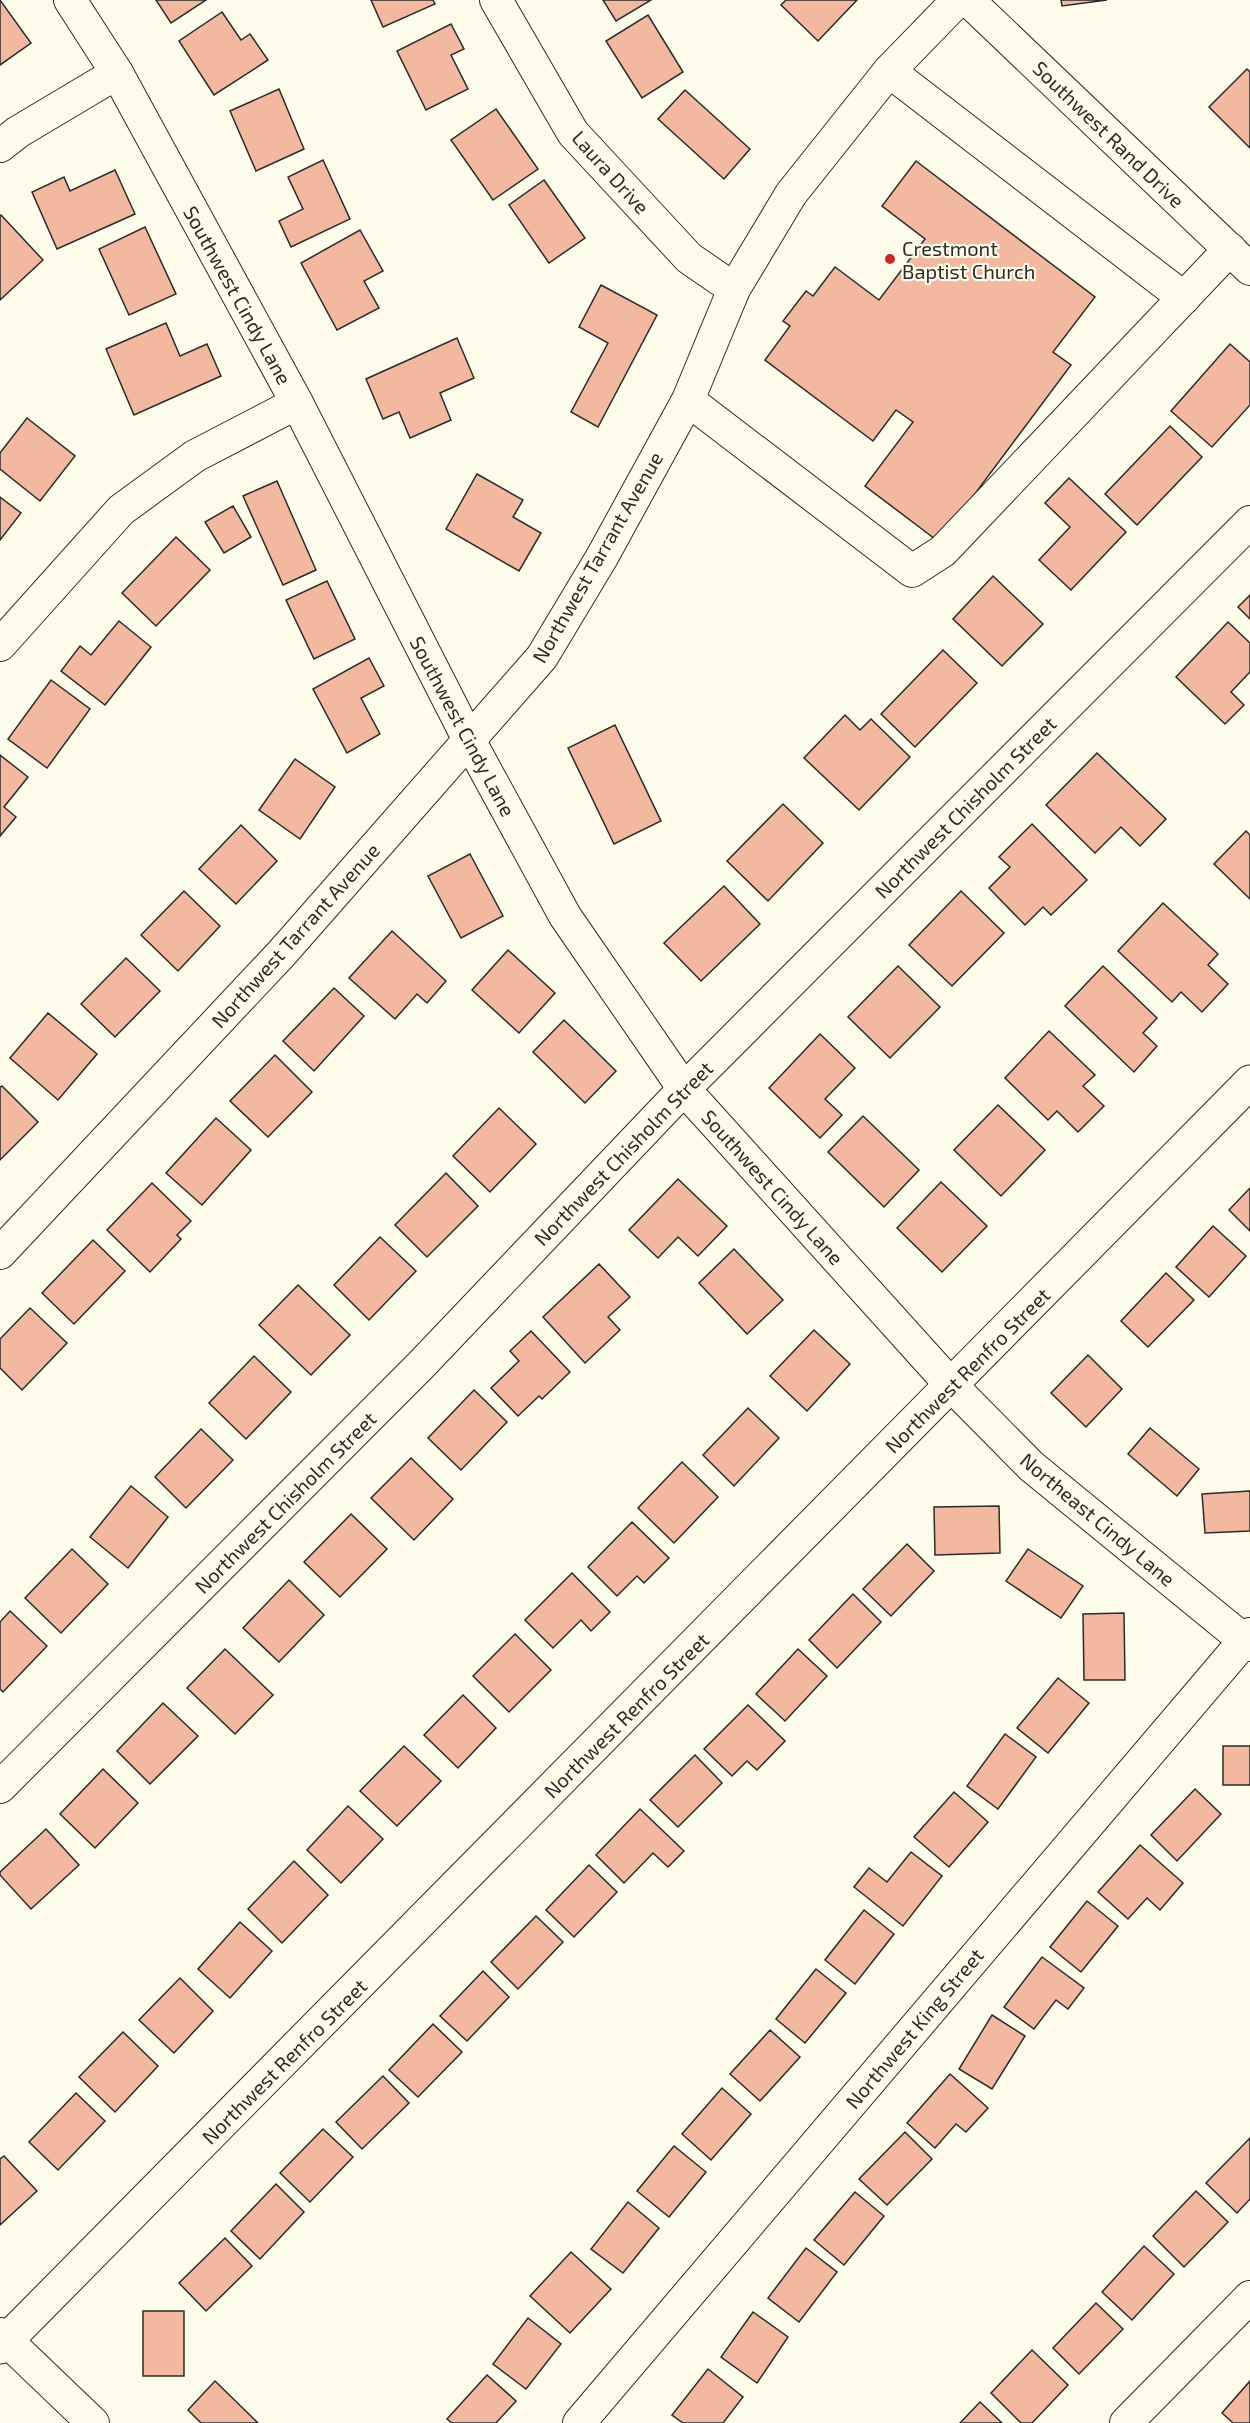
<svg xmlns="http://www.w3.org/2000/svg" width="1250" height="2423" viewBox="0 0 1250 2423" font-family="'Exo 2',sans-serif">
  <style>
    .building { fill: #f2b8a0; stroke: #2b2b2b; stroke-width: 1.5 }
    .lines { fill: none; stroke-linecap: round; stroke-linejoin: round }
    .minor-casing { stroke: #2b2b2b; stroke-width: 34 }
    .major-casing { stroke: #2b2b2b; stroke-width: 35 }
    .minor { stroke: #fdfbea; stroke-width: 32 }
    .major { stroke: #fdfbea; stroke-width: 33 }
    .poi-dot { fill: #c62828; stroke: #fdfbea; stroke-width: 2 }
    .labels { text-anchor: middle; dominant-baseline: central; stroke-width: 4.5; stroke-linejoin: round; paint-order: stroke }
    .street-label { font-size: 20px; fill: #2b2b2b; stroke: #fdfbea }
    .poi-label { font-size: 20px; fill: #2b2b2b; stroke: #fdfbea; text-anchor: start }
  </style>
  <rect width="100%" height="100%" fill="#fdfbea"/>
  <g class="building">
    <polygon points="0,0 31,43 0,65"/>
    <polygon points="156,0 206,0 171,23"/>
    <polygon points="371,0 433,0 435,4 383,27"/>
    <polygon points="603,0 651,0 616,21"/>
    <polygon points="786,0 857,0 818,41 781,5"/>
    <polygon points="1061,0 1107,0 1062,6"/>
    <polygon points="222,12 241,40 250,34 268,60 214,95 179,41"/>
    <polygon points="648,15 683,72 642,98 606,41"/>
    <polygon points="451,24 464,49 451,55 468,89 426,110 397,51"/>
    <polygon points="1247,69 1250,72 1250,148 1209,107"/>
    <polygon points="279,89 304,149 256,171 230,111"/>
    <polygon points="685,90 750,149 724,179 658,119"/>
    <polygon points="496,109 538,169 493,200 451,140"/>
    <polygon points="323,160 350,219 291,247 279,221 303,209 288,177"/>
    <polygon points="916,161 1095,297 1053,352 1071,365 939,542 865,486 913,422 896,410 873,441 765,360 790,326 783,321 806,291 813,296 835,267 879,300 925,239 882,206"/>
    <polygon points="115,170 135,214 57,249 32,192 64,177 70,191"/>
    <polygon points="544,180 585,238 549,263 509,205"/>
    <polygon points="1,215 43,260 0,300 0,216"/>
    <polygon points="145,227 176,294 129,315 99,249"/>
    <polygon points="360,230 383,271 364,281 379,308 337,330 301,263"/>
    <polygon points="601,285 657,315 598,427 571,412 608,343 579,327"/>
    <polygon points="166,323 180,356 207,344 221,376 134,415 106,349"/>
    <polygon points="457,338 474,378 440,393 451,420 410,438 399,412 383,419 366,379"/>
    <polygon points="1230,344 1250,362 1250,405 1212,447 1171,411"/>
    <polygon points="27,418 75,456 40,501 0,469 0,453"/>
    <polygon points="1170,426 1202,457 1137,525 1105,494"/>
    <polygon points="477,474 523,500 513,517 541,533 519,571 446,529"/>
    <polygon points="1069,478 1126,532 1071,590 1039,560 1070,527 1045,503"/>
    <polygon points="277,481 316,570 283,585 243,496"/>
    <polygon points="0,497 21,513 0,540"/>
    <polygon points="233,506 251,537 224,553 205,522"/>
    <polygon points="176,537 210,570 156,626 122,593"/>
    <polygon points="993,576 1043,624 1002,666 953,619"/>
    <polygon points="327,581 355,639 314,659 286,600"/>
    <polygon points="1250,595 1250,619 1238,607"/>
    <polygon points="119,621 151,647 105,705 61,671 80,646 91,655"/>
    <polygon points="1228,622 1250,643 1250,672 1231,692 1244,705 1225,724 1176,677"/>
    <polygon points="943,650 977,683 915,747 881,714"/>
    <polygon points="369,658 384,686 361,698 380,734 347,753 313,689"/>
    <polygon points="51,680 90,709 47,768 8,739"/>
    <polygon points="845,715 860,730 871,719 910,757 859,810 804,758"/>
    <polygon points="615,725 661,821 614,844 568,748"/>
    <polygon points="1097,753 1166,819 1140,846 1121,827 1095,853 1046,805"/>
    <polygon points="0,755 28,777 4,807 16,817 0,836"/>
    <polygon points="295,759 335,787 300,839 259,810"/>
    <polygon points="783,804 823,843 768,901 727,861"/>
    <polygon points="1032,824 1087,880 1051,915 1043,907 1025,925 989,888 1010,867 999,857"/>
    <polygon points="241,825 277,861 236,904 199,869"/>
    <polygon points="1246,831 1250,835 1250,899 1214,864"/>
    <polygon points="470,854 503,916 461,938 428,876"/>
    <polygon points="724,886 760,924 701,981 664,943"/>
    <polygon points="184,891 220,926 178,971 141,935"/>
    <polygon points="961,891 1004,933 952,986 909,945"/>
    <polygon points="1163,903 1218,954 1208,965 1228,984 1202,1012 1181,992 1172,1002 1118,951"/>
    <polygon points="392,931 446,981 427,1003 417,994 395,1019 349,978"/>
    <polygon points="508,950 555,993 519,1033 472,990"/>
    <polygon points="126,958 160,991 115,1037 81,1004"/>
    <polygon points="898,966 940,1007 890,1058 848,1017"/>
    <polygon points="1103,966 1157,1018 1143,1033 1157,1046 1134,1072 1065,1006"/>
    <polygon points="334,988 364,1016 314,1071 283,1041"/>
    <polygon points="48,1013 97,1054 58,1100 10,1058"/>
    <polygon points="564,1020 616,1071 585,1103 533,1052"/>
    <polygon points="1049,1031 1095,1075 1083,1086 1104,1106 1078,1132 1057,1111 1048,1120 1005,1078"/>
    <polygon points="820,1034 855,1068 825,1099 842,1115 820,1138 769,1088"/>
    <polygon points="275,1055 312,1092 268,1137 230,1101"/>
    <polygon points="2,1086 38,1122 0,1160 0,1087"/>
    <polygon points="998,1105 1045,1150 1001,1196 954,1150"/>
    <polygon points="499,1108 536,1144 490,1192 453,1156"/>
    <polygon points="863,1116 919,1170 884,1207 828,1152"/>
    <polygon points="216,1118 251,1150 202,1205 166,1173"/>
    <polygon points="446,1173 478,1206 427,1257 395,1225"/>
    <polygon points="678,1179 727,1226 698,1256 678,1237 658,1258 629,1230"/>
    <polygon points="941,1182 987,1226 942,1272 897,1228"/>
    <polygon points="152,1183 191,1221 177,1235 181,1239 150,1272 107,1230"/>
    <polygon points="1250,1188 1250,1231 1229,1210"/>
    <polygon points="1213,1226 1246,1256 1209,1297 1176,1267"/>
    <polygon points="380,1237 416,1271 369,1320 334,1285"/>
    <polygon points="93,1240 125,1271 74,1324 42,1293"/>
    <polygon points="734,1249 783,1300 747,1334 699,1283"/>
    <polygon points="599,1264 630,1297 608,1317 620,1330 585,1363 543,1317"/>
    <polygon points="1166,1273 1194,1300 1148,1347 1121,1321"/>
    <polygon points="298,1285 350,1335 311,1375 259,1325"/>
    <polygon points="30,1308 67,1343 22,1390 0,1368 0,1339"/>
    <polygon points="814,1330 850,1364 807,1411 770,1376"/>
    <polygon points="531,1331 570,1372 542,1399 539,1396 518,1416 491,1388 519,1361 510,1351"/>
    <polygon points="1088,1355 1122,1389 1086,1427 1051,1393"/>
    <polygon points="254,1356 291,1392 246,1439 209,1403"/>
    <polygon points="474,1390 507,1422 461,1470 428,1438"/>
    <polygon points="748,1408 779,1438 734,1486 703,1455"/>
    <polygon points="1150,1428 1199,1469 1177,1496 1128,1454"/>
    <polygon points="201,1429 233,1460 186,1508 155,1477"/>
    <polygon points="411,1458 453,1499 414,1540 371,1498"/>
    <polygon points="682,1462 718,1497 674,1543 638,1508"/>
    <polygon points="131,1486 168,1517 128,1568 90,1537"/>
    <polygon points="1250,1491 1250,1531 1205,1533 1202,1494"/>
    <polygon points="999,1506 1000,1553 935,1555 934,1507"/>
    <polygon points="351,1514 387,1549 340,1597 304,1562"/>
    <polygon points="632,1522 669,1558 644,1583 637,1576 617,1596 588,1567"/>
    <polygon points="907,1544 934,1571 891,1616 863,1589"/>
    <polygon points="72,1549 108,1584 61,1633 25,1598"/>
    <polygon points="1028,1549 1083,1586 1061,1618 1006,1581"/>
    <polygon points="572,1573 610,1612 591,1631 581,1620 553,1648 525,1620"/>
    <polygon points="289,1580 324,1615 279,1662 243,1628"/>
    <polygon points="853,1594 881,1622 837,1668 809,1640"/>
    <polygon points="10,1611 47,1646 3,1692 0,1689 0,1622"/>
    <polygon points="1124,1613 1125,1680 1084,1680 1083,1614"/>
    <polygon points="515,1634 551,1670 509,1712 473,1676"/>
    <polygon points="225,1649 273,1695 235,1734 187,1688"/>
    <polygon points="798,1649 827,1676 785,1721 756,1694"/>
    <polygon points="1058,1678 1089,1703 1048,1753 1017,1728"/>
    <polygon points="463,1695 496,1728 458,1768 424,1735"/>
    <polygon points="163,1703 198,1736 150,1784 117,1751"/>
    <polygon points="748,1705 785,1741 757,1770 747,1761 732,1776 704,1749"/>
    <polygon points="1005,1734 1036,1757 998,1809 967,1786"/>
    <polygon points="404,1746 441,1781 397,1826 360,1791"/>
    <rect x="1223" y="1746" width="27" height="39"/>
    <polygon points="695,1755 722,1783 678,1827 650,1800"/>
    <polygon points="103,1769 138,1803 95,1848 60,1814"/>
    <polygon points="1195,1789 1221,1814 1177,1861 1151,1835"/>
    <polygon points="954,1792 988,1822 949,1867 914,1837"/>
    <polygon points="348,1806 383,1839 341,1883 307,1850"/>
    <polygon points="640,1809 684,1851 668,1867 653,1853 624,1883 596,1855"/>
    <polygon points="46,1829 79,1865 31,1909 0,1875 0,1872"/>
    <polygon points="1140,1845 1183,1883 1160,1910 1147,1898 1128,1919 1098,1892"/>
    <polygon points="911,1852 942,1876 903,1926 854,1887 869,1868 887,1882"/>
    <polygon points="294,1861 328,1895 282,1943 248,1909"/>
    <polygon points="589,1865 617,1892 574,1937 546,1910"/>
    <polygon points="1087,1901 1118,1926 1081,1972 1050,1947"/>
    <polygon points="864,1910 894,1934 855,1984 825,1960"/>
    <polygon points="536,1916 563,1942 518,1989 491,1962"/>
    <polygon points="240,1922 272,1951 230,1998 198,1969"/>
    <polygon points="1042,1957 1084,1988 1068,2009 1056,2000 1034,2029 1004,2007"/>
    <polygon points="816,1969 846,1993 805,2043 776,2019"/>
    <polygon points="483,1971 509,1997 467,2041 440,2016"/>
    <polygon points="180,1978 213,2011 174,2053 139,2020"/>
    <polygon points="992,2015 1025,2036 992,2089 959,2069"/>
    <polygon points="433,2024 462,2052 418,2097 389,2070"/>
    <polygon points="770,2030 800,2057 760,2101 730,2074"/>
    <polygon points="123,2032 158,2066 115,2112 79,2077"/>
    <polygon points="950,2074 988,2108 966,2132 956,2124 935,2148 907,2123"/>
    <polygon points="383,2076 409,2103 362,2149 336,2122"/>
    <polygon points="722,2088 751,2114 711,2160 682,2134"/>
    <polygon points="76,2093 105,2121 58,2170 29,2142"/>
    <polygon points="323,2129 353,2157 310,2202 280,2173"/>
    <polygon points="905,2132 932,2159 887,2205 859,2179"/>
    <polygon points="1250,2138 1250,2199 1237,2213 1206,2183"/>
    <polygon points="674,2146 706,2172 669,2217 637,2191"/>
    <polygon points="4,2156 37,2191 0,2225 0,2159"/>
    <polygon points="276,2184 304,2212 260,2259 231,2231"/>
    <polygon points="1196,2191 1228,2222 1184,2267 1153,2236"/>
    <polygon points="855,2192 884,2216 844,2265 814,2240"/>
    <polygon points="628,2202 659,2228 623,2273 591,2249"/>
    <polygon points="225,2238 252,2266 206,2311 179,2283"/>
    <polygon points="1144,2246 1174,2274 1132,2320 1102,2292"/>
    <polygon points="806,2248 837,2272 799,2322 768,2298"/>
    <polygon points="571,2252 611,2289 570,2333 530,2296"/>
    <polygon points="1096,2303 1123,2329 1079,2374 1053,2348"/>
    <rect x="143" y="2311" width="41" height="65"/>
    <polygon points="753,2312 788,2337 757,2383 721,2357"/>
    <polygon points="528,2318 561,2344 526,2389 493,2364"/>
    <polygon points="1032,2350 1068,2385 1032,2423 1021,2423 991,2393"/>
    <polygon points="708,2369 743,2397 723,2423 683,2423 672,2415"/>
    <polygon points="487,2375 516,2401 496,2423 452,2423 447,2419"/>
    <polygon points="215,2381 258,2423 201,2423 188,2410"/>
    <polygon points="1250,2381 1250,2423 1233,2423 1222,2413"/>
    <polygon points="980,2402 1002,2423 960,2423"/>
  </g>
  <g class="lines">
    <defs>
      <g id="minor">
        <polyline points="70,0 117,73 297,403 469,740 565,916 684,1089 952,1386 1031,1466 1250,1645"/>
        <polyline points="496,0 573,133 689,258 734,289"/>
        <polyline points="968,0 1250,269"/>
        <polyline points="889,71 1184,298"/>
        <polyline points="0,146 18,132 117,73"/>
        <polyline points="688,400 912,571 943,551 1230,249"/>
        <polyline points="0,645 121,510 195,456 297,403"/>
        <polyline points="0,1253 282,953 542,657 602,557 688,400 734,289 791,194 889,71 958,0"/>
        <polyline points="0,1787 421,1365 684,1089 1250,522"/>
        <polyline points="0,2334 93,2423"/>
        <polyline points="579,2423 1250,1634"/>
        <polyline points="1126,2423 1250,2297"/>
      </g>
      <polyline id="major" points="0,2347 1250,1082"/>
    </defs>
    <use href="#minor" class="minor-casing"/>
    <use href="#major" class="major-casing"/>
    <use href="#minor" class="minor"/>
    <use href="#major" class="major"/>
  </g>
  <circle class="poi-dot" cx="890" cy="259" r="6"/>
  <g class="labels">
    <g class="street-label">
      <text transform="translate(1109 134) rotate(44)">Southwest Rand Drive</text>
      <text transform="translate(611 172) rotate(48)">Laura Drive</text>
      <text transform="translate(238 295) rotate(61)">Southwest Cindy Lane</text>
      <text transform="translate(597 557) rotate(-60)">Northwest Tarrant Avenue</text>
      <text transform="translate(463 726) rotate(62)">Southwest Cindy Lane</text>
      <text transform="translate(965 807) rotate(-45)">Northwest Chisholm Street</text>
      <text transform="translate(295 935) rotate(-48)">Northwest Tarrant Avenue</text>
      <text transform="translate(623 1153) rotate(-46)">Northwest Chisholm Street</text>
      <text transform="translate(773 1187) rotate(48)">Southwest Cindy Lane</text>
      <text transform="translate(967 1370) rotate(-45)">Northwest Renfro Street</text>
      <text transform="translate(285 1502) rotate(-45)">Northwest Chisholm Street</text>
      <text transform="translate(1098 1519) rotate(40)">Northeast Cindy Lane</text>
      <text transform="translate(626 1715) rotate(-45)">Northwest Renfro Street</text>
      <text transform="translate(914 2028) rotate(-50)">Northwest King Street</text>
      <text transform="translate(284 2061) rotate(-45)">Northwest Renfro Street</text>
    </g>
    <g class="poi-label">
      <text x="902" y="248">Crestmont<tspan x="902" dy="23">Baptist Church</tspan></text>
    </g>
  </g>
</svg>
